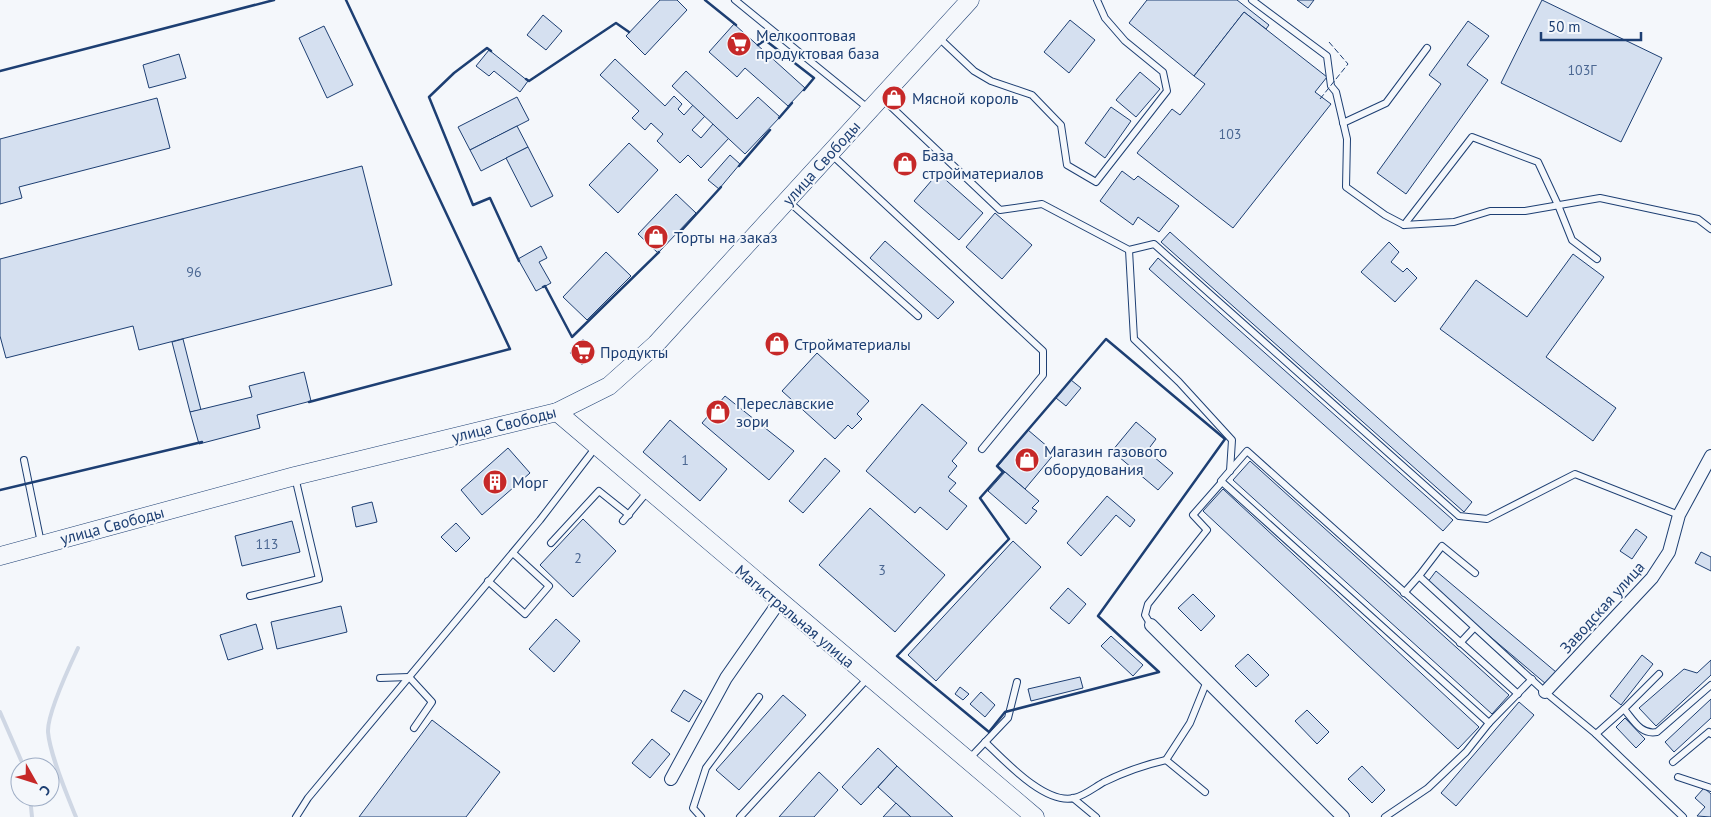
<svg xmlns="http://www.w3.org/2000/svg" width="1711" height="817" viewBox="0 0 1711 817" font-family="'PT Sans',sans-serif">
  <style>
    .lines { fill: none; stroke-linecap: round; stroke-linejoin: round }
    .stream { stroke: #cfd7e4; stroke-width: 4 }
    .building { fill: #d5e0f0; stroke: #1d3f73 }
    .lane-casing { stroke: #1d3f73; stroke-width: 8 }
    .street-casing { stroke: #1d3f73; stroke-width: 14 }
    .secondary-casing { stroke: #1d3f73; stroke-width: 19 }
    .lane { stroke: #f4f7fb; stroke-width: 6 }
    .street { stroke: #f4f7fb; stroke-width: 12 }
    .secondary { stroke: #f4f7fb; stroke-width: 18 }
    .fence { stroke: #1d3f73; stroke-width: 1; stroke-dasharray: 6 2.5; stroke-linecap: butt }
    .wall { stroke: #1d3f73; stroke-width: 2.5 }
    .labels { text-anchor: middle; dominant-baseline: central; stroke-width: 4; stroke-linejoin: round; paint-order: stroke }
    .number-label { font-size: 14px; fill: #4b6792 }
    .poi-label { font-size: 16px; fill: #1d3f73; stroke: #f4f7fb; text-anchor: start }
    .street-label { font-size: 16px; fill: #1d3f73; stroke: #f4f7fb }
  </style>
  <rect width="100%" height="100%" fill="#f4f7fb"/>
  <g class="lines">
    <g class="stream">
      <polyline points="0,712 24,767"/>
      <polyline points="30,797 32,817"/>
      <path d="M76 817C67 795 50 755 48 732 47 715 70 665 78 648"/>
    </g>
  </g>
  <g class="building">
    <polygon points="660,0 677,0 687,10 645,55 626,36"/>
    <polygon points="1147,0 1237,0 1269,25 1266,29 1244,12 1194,76 1129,23"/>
    <polygon points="1297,0 1314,0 1308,8"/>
    <polygon points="1542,0 1662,58 1621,142 1501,83"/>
    <polygon points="1244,12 1327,77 1315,92 1331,104 1233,228 1137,153 1172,109 1180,115 1205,84 1194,76"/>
    <polygon points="543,15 562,31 546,50 527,35"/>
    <polygon points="1070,20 1095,40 1069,73 1044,52"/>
    <polygon points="1468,21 1489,36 1467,65 1488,80 1406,194 1377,173 1441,84 1429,75"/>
    <polygon points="734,24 805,88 788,106 745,68 737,77 709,52"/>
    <polygon points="324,26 353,85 327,98 299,38"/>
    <polygon points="489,50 528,81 520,92 494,71 489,76 476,66"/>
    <polygon points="179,54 186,78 149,88 143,65"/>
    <polygon points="615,59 665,106 674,96 682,104 678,109 684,115 693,105 705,116 692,130 701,138 713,124 729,138 701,168 688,155 680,163 657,141 663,134 651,123 645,130 632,118 639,111 600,75"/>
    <polygon points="686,71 737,119 758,97 780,117 745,154 672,86"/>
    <polygon points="1140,72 1160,89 1136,117 1116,100"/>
    <polygon points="517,97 529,120 470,150 458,127"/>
    <polygon points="157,98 170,148 19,187 22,198 0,204 0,139"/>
    <polygon points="1111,107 1131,121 1105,158 1085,143"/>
    <polygon points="517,126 528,147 481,171 470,150"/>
    <polygon points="629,143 658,170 618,213 589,185"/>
    <polygon points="528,147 553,196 531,207 506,158"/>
    <polygon points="730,155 740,164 719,189 708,180"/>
    <polygon points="362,166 392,285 139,350 133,326 6,358 0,336 0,259"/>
    <polygon points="1122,171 1134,180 1138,176 1179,206 1159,232 1138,217 1133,225 1100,201"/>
    <polygon points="938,173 983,213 959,240 914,201"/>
    <polygon points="676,194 696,213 658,253 638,234"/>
    <polygon points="995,213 1032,245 1002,279 966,247"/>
    <polygon points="1170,232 1472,502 1464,512 1161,242"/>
    <polygon points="885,241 954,302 938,319 870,258"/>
    <polygon points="1389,242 1399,252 1391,262 1403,272 1407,268 1417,278 1395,302 1361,272"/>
    <polygon points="541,246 547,258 539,262 551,283 536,291 518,259"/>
    <polygon points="606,252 631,276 587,320 563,297"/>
    <polygon points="1573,254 1604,277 1546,357 1616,408 1593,441 1440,329 1476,280 1527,317"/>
    <polygon points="1158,258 1453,520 1443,531 1149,269"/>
    <polygon points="183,339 201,410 190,412 172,342"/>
    <polygon points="583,339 595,351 582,365 570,353"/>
    <polygon points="817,353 869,401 857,414 862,419 852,429 848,425 835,439 782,391"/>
    <polygon points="304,372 311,401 257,415 260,428 199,444 190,412 252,397 249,386"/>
    <polygon points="1071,380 1081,388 1066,406 1056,398"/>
    <polygon points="725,396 794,451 769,480 702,423"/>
    <polygon points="922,404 967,443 952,461 957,466 948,477 956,483 949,491 967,506 947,530 920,507 915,513 866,471"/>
    <polygon points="670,420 727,469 700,501 643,452"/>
    <polygon points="1136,422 1156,439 1147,451 1173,473 1158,490 1112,451"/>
    <polygon points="1028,430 1055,453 1025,489 998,466"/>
    <polygon points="508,448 530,473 482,515 461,490"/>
    <polygon points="825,458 840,471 803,513 789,501"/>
    <polygon points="1250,461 1509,695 1492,714 1233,480"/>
    <polygon points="1005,472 1039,501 1032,508 1037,511 1026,524 988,491"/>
    <polygon points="1223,489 1479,727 1458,749 1203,511"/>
    <polygon points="1107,496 1135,520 1130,527 1116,515 1081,556 1067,543"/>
    <polygon points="372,502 377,522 356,527 352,507"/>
    <polygon points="870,508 945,575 895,632 819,565"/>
    <polygon points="583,519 616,551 573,597 540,565"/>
    <polygon points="292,521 300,552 242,566 235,536"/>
    <polygon points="456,523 470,538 456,552 441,537"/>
    <polygon points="1636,529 1647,537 1632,559 1620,551"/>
    <polygon points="1013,541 1041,567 936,681 908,655"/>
    <polygon points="1701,552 1711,557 1711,571 1695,563"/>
    <polygon points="1436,571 1556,672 1546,684 1427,583"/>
    <polygon points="1068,588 1086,604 1069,624 1050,608"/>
    <polygon points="1193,594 1215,616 1201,631 1178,608"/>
    <polygon points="341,606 347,632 277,649 271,622"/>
    <polygon points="556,619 580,641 554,672 529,649"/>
    <polygon points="256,624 263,649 228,660 220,635"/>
    <polygon points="1111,636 1143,665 1133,676 1101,646"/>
    <polygon points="1248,654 1269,675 1256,687 1235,666"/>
    <polygon points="1642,655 1653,664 1621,705 1610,696"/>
    <polygon points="1711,660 1711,675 1656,726 1639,708 1684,669 1697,673"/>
    <polygon points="1080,677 1083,688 1031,701 1028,689"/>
    <polygon points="960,687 969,694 963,700 955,694"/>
    <polygon points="684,690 702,701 689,722 671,711"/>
    <polygon points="981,692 995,705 985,717 970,704"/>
    <polygon points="783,695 806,715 739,790 716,770"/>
    <polygon points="1711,699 1711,718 1674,752 1665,742"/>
    <polygon points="1519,702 1534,715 1456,806 1441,793"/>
    <polygon points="1307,710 1329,732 1317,744 1295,721"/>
    <polygon points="1625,718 1645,739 1636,748 1616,727"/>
    <polygon points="432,720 500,772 466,817 359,817"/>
    <polygon points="652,739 670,754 650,778 632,763"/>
    <polygon points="878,748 897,766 861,805 842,787"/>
    <polygon points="897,766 953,817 911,817 878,787"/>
    <polygon points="1362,766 1385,790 1372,803 1348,779"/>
    <polygon points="819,772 838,790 814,817 779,817"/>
    <polygon points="1704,788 1711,794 1711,817 1697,816 1705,807 1695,798"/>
    <polygon points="896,803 911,817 883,817"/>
  </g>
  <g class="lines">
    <defs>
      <g id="lane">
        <polyline points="735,0 869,109"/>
        <polyline points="1252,0 1327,56 1331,86 1336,92 1347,139 1346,187 1385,215 1404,225 1454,222 1490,211 1525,211 1600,198 1698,219 1711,229"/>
        <polyline points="938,37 974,71 991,81 1032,95 1061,125 1067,165 1096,182 1167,91 1163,72 1125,41 1105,18 1097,0"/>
        <polyline points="883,99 1000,210 1042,204 1129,250 1154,244 1459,516 1487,519 1575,474 1679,515"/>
        <polyline points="1343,123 1386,103 1427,48"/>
        <polyline points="831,154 1043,351 1043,375 982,449"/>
        <polyline points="788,201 918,316"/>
        <polyline points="1404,225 1472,137 1538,162 1558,205 1572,240 1597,259"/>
        <polyline points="1129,250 1134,339 1179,382 1232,440 1230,471"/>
        <polyline points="24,460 41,543"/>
        <polyline points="623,521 648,491"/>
        <polyline points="551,543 599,491 629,515"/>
        <polyline points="1475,573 1442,546 1419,576 1545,692 1596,734 1624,709"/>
        <polyline points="488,581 525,614 549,586 513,553"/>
        <polyline points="1404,593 1419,576"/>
        <polyline points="250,596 319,579 295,477"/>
        <polyline points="1151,625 1145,615 1148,604 1207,530 1193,515 1222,482"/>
        <polyline points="1460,643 1474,628"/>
        <path d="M1659 674 1624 709C1634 721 1641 735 1657 732L1711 685"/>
        <polyline points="380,678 409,677 432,702 414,728"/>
        <polyline points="1489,723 1221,481 1247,451 1518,694"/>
        <polyline points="1596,734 1683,817"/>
        <path d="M985 742C1004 760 1045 805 1074 798 1084 796 1095 787 1104 782 1124 772 1144 765 1166 760L1205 792"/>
        <polyline points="969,759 1008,718 1017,682"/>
        <polyline points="1166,760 1190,723 1207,681"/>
        <polyline points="1673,762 1709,732 1711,734"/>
        <polyline points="1678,777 1711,788"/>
        <polyline points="1073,798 1096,817"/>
        <polyline points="296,817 308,798 540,520 596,447"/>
        <polyline points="701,817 693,808 706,768 759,697"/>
        <polyline points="740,817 868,678"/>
        <polyline points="1385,817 1428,788 1466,752 1489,723 1532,679"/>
      </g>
      <g id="street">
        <polyline points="1151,625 1343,817"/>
        <polyline points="1545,692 1652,578 1669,552 1679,515 1711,456"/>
        <polyline points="671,779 726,678 779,602"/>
      </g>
      <g id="secondary">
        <polyline points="557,412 1035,817"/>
        <polyline points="0,556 295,476 557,412 609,386 656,344 970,0"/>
      </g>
    </defs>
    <use href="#lane" class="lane-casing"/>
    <use href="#street" class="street-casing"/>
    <use href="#secondary" class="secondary-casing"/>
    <use href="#lane" class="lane"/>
    <use href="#street" class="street"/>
    <use href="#secondary" class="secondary"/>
    <polyline class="fence" points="1320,99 1348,64 1329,42"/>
    <g class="wall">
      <polyline points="705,0 736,25"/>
      <polyline points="758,45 765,40 814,78 804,90"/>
      <polyline points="491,51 487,48 454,73 429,97 473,205 490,198 519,261"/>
      <polyline points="0,71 274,0"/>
      <polyline points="526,79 529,81 616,23 629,32"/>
      <polyline points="779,118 792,103"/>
      <polyline points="739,166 770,130"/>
      <polyline points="681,231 721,187"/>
      <polyline points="543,287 545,286 572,337 659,252"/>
      <polygon points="1106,339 1225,439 1098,616 1159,672 1005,712 989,732 897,656 1009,539 980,498 1003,472 997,466"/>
      <polyline points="309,402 510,349 346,0"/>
      <polyline points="0,490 202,442"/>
    </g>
  </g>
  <defs>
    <symbol id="supermarket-disc" viewBox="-11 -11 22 22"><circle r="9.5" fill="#c62828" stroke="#f4f7fb"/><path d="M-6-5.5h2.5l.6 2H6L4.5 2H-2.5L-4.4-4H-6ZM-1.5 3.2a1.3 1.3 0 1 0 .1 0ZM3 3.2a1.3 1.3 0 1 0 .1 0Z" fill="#fff"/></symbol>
    <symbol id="shop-disc" viewBox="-11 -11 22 22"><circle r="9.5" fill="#c62828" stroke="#f4f7fb"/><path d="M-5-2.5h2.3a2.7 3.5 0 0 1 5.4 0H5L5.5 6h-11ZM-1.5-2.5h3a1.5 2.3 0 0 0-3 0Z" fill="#fff"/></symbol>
    <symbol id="building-disc" viewBox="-11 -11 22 22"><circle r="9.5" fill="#c62828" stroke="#f4f7fb"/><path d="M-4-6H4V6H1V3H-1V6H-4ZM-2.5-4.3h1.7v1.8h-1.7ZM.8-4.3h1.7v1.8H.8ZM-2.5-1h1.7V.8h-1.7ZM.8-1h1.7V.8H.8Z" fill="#fff"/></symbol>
  </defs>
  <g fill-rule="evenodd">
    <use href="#supermarket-disc" x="725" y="30" width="28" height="28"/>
    <use href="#shop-disc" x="880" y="84" width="28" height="28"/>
    <use href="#shop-disc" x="891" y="150" width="28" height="28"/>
    <use href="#shop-disc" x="642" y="223" width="28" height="28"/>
    <use href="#shop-disc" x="763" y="330" width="28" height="28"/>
    <use href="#supermarket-disc" x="569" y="338" width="28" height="28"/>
    <use href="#shop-disc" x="704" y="398" width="28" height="28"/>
    <use href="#shop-disc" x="1013" y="446" width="28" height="28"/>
    <use href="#building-disc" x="481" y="468" width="28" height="28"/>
  </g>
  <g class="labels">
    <g class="number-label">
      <text x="1582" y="70">103Г</text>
      <text x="1230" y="134">103</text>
      <text x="194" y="272">96</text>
      <text x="685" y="460">1</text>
      <text x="267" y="544">113</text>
      <text x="578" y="558">2</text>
      <text x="882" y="570">3</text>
    </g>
    <g class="poi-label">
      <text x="756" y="35">Мелкооптовая<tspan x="756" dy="18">продуктовая база</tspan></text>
      <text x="912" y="98">Мясной король</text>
      <text x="922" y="155">База<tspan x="922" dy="18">стройматериалов</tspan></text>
      <text x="674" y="237">Торты на заказ</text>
      <text x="794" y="344">Стройматериалы</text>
      <text x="600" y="352">Продукты</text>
      <text x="736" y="403">Переславские<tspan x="736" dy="18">зори</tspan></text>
      <text x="1044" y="451">Магазин газового<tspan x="1044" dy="18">оборудования</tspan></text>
      <text x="512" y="482">Морг</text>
    </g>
    <g class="street-label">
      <text transform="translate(821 163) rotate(-48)">улица Свободы</text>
      <text transform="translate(504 424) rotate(-14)">улица Свободы</text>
      <text transform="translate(112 525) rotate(-15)">улица Свободы</text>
      <text transform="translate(1602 607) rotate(-48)">Заводская улица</text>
      <text transform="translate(795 616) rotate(40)">Магистральная улица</text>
    </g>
  </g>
  <g transform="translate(35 782) rotate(129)"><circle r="24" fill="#f4f7fb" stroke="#9eadc5"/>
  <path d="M0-4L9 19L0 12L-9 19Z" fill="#c62828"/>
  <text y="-8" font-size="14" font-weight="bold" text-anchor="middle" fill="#1d3f73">С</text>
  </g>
  <path d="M1541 32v8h100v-8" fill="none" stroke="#1d3f73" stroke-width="2.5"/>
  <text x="1548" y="32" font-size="15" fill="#1d3f73" stroke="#f4f7fb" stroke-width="4" paint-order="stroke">50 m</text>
</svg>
